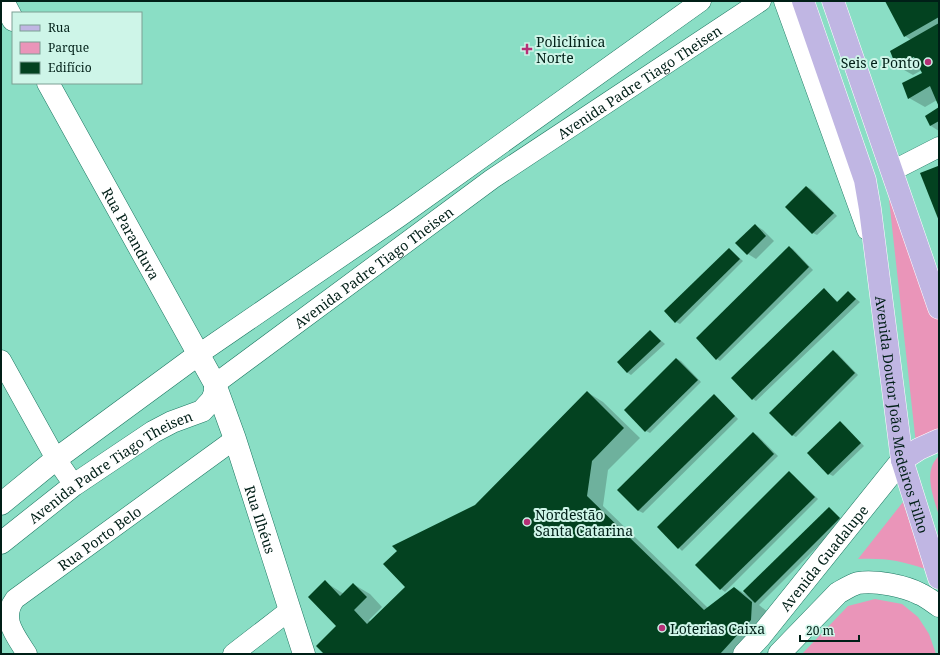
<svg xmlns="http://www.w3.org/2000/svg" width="940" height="655" viewBox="0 0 940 655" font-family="'Noto Serif',serif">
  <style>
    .green { fill: #ea95b9 }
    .shadow { fill: #0003; fill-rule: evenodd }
    .building { fill: #034220 }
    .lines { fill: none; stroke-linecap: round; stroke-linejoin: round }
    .minor-casing { stroke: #1b7661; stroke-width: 21 }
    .tertiary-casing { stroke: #1b7661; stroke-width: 23 }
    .secondary-casing { stroke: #1b7661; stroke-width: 23 }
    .primary-casing { stroke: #fff; stroke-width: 23 }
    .minor { stroke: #fff; stroke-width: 20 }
    .tertiary { stroke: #fff; stroke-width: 22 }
    .secondary { stroke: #fff; stroke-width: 22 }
    .primary { stroke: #c0b6e3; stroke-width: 22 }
    .poi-dot { fill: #b53076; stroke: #cef5e8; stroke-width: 1.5 }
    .labels { text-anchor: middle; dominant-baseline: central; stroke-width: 4; stroke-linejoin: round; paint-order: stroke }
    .poi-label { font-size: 14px; fill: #001f17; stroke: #cef5e8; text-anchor: start }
    .street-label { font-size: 14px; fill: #001f17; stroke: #cef5e8 }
  </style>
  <rect width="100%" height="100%" fill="#8adec5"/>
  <g class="green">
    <polygon points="886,172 939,322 939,431 916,444"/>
    <path d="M939 456V516C934 498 922 471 939 456Z"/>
    <path d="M903 502 925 569C899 560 885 558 858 559Z"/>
    <polygon points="875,599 902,604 918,617 929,634 936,654 802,654 848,606"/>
  </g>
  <g class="shadow">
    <path d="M886 1H939V104L937 100 925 107 909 98 923 73 922 70 913 75 897 66 891 51 911 40 905 36ZM918 54 919 55 903 64 902 62Z"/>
    <polygon points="939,108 939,131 931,126 926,117"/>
    <polygon points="807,187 811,189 837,216 817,235 813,233"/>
    <polygon points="755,225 763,230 774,241 756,259 748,254 737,243"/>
    <polygon points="789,247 793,249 813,270 720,361 717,359"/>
    <polygon points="729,249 743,261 680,324 676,322"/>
    <polygon points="824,289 838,302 848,292 860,302 756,401 753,399"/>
    <polygon points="650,331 665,344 631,375 628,373 618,362"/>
    <polygon points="833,351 837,353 858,375 796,437 792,435"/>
    <polygon points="677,359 681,361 701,382 650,433 646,431"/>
    <polygon points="587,392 603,402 640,438 608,470 603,506 708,608 735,588 749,596 829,508 843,521 759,605 768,612 745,654 325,654 338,626 325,582 344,594 353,584 370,594 382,607 369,620 371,622 407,587 475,506"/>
    <polygon points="714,395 718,398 738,419 643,513 639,511 619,490"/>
    <polygon points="840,423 844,425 864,446 833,476 829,474 809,453"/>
    <polygon points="753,433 757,435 778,456 682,551 679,548"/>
    <polygon points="789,473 793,475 818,499 725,592 721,589 697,565"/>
  </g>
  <g class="building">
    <polygon points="885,1 939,1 939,17 904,37"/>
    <polygon points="939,23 939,107 930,86 908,99 902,83 922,73 914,57 896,66 890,51"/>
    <polygon points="939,107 939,121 930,126 925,116"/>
    <polygon points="938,166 939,168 939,221 920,173"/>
    <polygon points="806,186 834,213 812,234 785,207"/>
    <polygon points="755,224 766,236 747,255 735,243"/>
    <polygon points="789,246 809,267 716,360 696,338"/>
    <polygon points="729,248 740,259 675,323 664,311"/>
    <polygon points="824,288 837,302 848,291 856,299 752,400 731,378"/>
    <polygon points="650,330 661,341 627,373 617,362"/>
    <polygon points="833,350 855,373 792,436 769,413"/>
    <polygon points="676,358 698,380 645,432 624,410"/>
    <polygon points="587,391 624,428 592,461 587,496 704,610 734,587 752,602 751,620 720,654 324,654 316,646 336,626 308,597 325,580 340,596 353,583 367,597 354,610 367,624 405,587 383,564 397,551 392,546 475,505"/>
    <polygon points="714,394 735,416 638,511 617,490"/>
    <polygon points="840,421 861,443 828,475 807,453"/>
    <polygon points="753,432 774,454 678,549 657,527"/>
    <polygon points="789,471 815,497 720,590 695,565"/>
    <polygon points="829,507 840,518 755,603 743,591"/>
  </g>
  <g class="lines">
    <defs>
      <g id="minor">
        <polyline points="784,1 867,230"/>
        <polyline points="892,171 939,147"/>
        <polyline points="199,354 399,217 701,1"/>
        <polyline points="1,360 56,459 74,485"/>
        <path id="s1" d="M215 384 492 179 761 1"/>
        <path id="s2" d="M27 654C16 636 0 619 15 599L235 439"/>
        <polyline points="233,654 290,610"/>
      </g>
      <g id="tertiary">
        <polyline points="1,504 56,459 199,354"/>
        <path id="s3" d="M1 543 74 485 153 432 172 422 202 411 212 400 215 392V384"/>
      </g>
      <g id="secondary">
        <polyline points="3,1 13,20"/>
        <path id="s4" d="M48 83 215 384 235 439 304 654"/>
        <path id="s5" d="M744 654 759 638 902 460"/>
        <path d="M779 654 838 593C845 589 851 585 858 583 875 580 905 586 920 594 927 597 933 602 939 606"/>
      </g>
      <g id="primary">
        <path id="s6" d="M803 1 865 180 870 209 902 460 939 578"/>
        <polyline points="833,1 939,308"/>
        <polyline points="902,460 919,449 939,440"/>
      </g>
    </defs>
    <use href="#minor" class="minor-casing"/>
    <use href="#tertiary" class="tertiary-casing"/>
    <use href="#secondary" class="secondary-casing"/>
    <use href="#primary" class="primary-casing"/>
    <use href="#minor" class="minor"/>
    <use href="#tertiary" class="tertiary"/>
    <use href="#secondary" class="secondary"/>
    <use href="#primary" class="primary"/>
  </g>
  <g class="poi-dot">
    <path d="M525 43h4v4h4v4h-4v4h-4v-4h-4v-4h4z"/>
    <circle cx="928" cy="62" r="4"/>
    <circle cx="527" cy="522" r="4"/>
    <circle cx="662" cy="628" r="4"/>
  </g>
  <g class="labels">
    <g class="poi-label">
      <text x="536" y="41">Policlínica<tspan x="536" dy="16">Norte</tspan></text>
      <text x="920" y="62" text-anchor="end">Seis e Ponto</text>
      <text x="535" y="514">Nordestão<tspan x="535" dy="16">Santa Catarina</tspan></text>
      <text x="670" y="628">Loterias Caixa</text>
    </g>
    <g class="street-label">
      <text stroke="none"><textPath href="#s1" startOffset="521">Avenida Padre Tiago Theisen</textPath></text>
      <text stroke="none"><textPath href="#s4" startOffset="172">Rua Paranduva</textPath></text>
      <text stroke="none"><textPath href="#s1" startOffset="197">Avenida Padre Tiago Theisen</textPath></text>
      <text stroke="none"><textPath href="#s6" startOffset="427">Avenida Doutor João Medeiros Filho</textPath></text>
      <text stroke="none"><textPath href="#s3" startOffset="134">Avenida Padre Tiago Theisen</textPath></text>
      <text stroke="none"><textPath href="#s4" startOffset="487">Rua Ilhéus</textPath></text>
      <text stroke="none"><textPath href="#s2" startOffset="165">Rua Porto Belo</textPath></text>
      <text stroke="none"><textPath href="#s5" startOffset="125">Avenida Guadalupe</textPath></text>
    </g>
  </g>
  <rect width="940" height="655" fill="none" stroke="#001f17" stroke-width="4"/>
  <rect x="12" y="12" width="130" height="72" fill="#cef5e8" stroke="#7c9f94"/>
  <rect x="20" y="25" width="20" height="6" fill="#c0b6e3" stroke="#7c9f94"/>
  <text x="48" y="32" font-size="12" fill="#001f17">Rua</text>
  <rect x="20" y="42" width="20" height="12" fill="#ea95b9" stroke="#7c9f94"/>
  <text x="48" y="52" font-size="12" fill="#001f17">Parque</text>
  <rect x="20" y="62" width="20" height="12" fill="#034220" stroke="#7c9f94"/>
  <text x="48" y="72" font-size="12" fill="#001f17">Edifício</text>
  <path d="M800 635v6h59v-6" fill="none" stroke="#001f17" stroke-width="2"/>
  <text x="806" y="635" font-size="12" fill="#001f17" stroke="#cef5e8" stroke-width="3" paint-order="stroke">20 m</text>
</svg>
